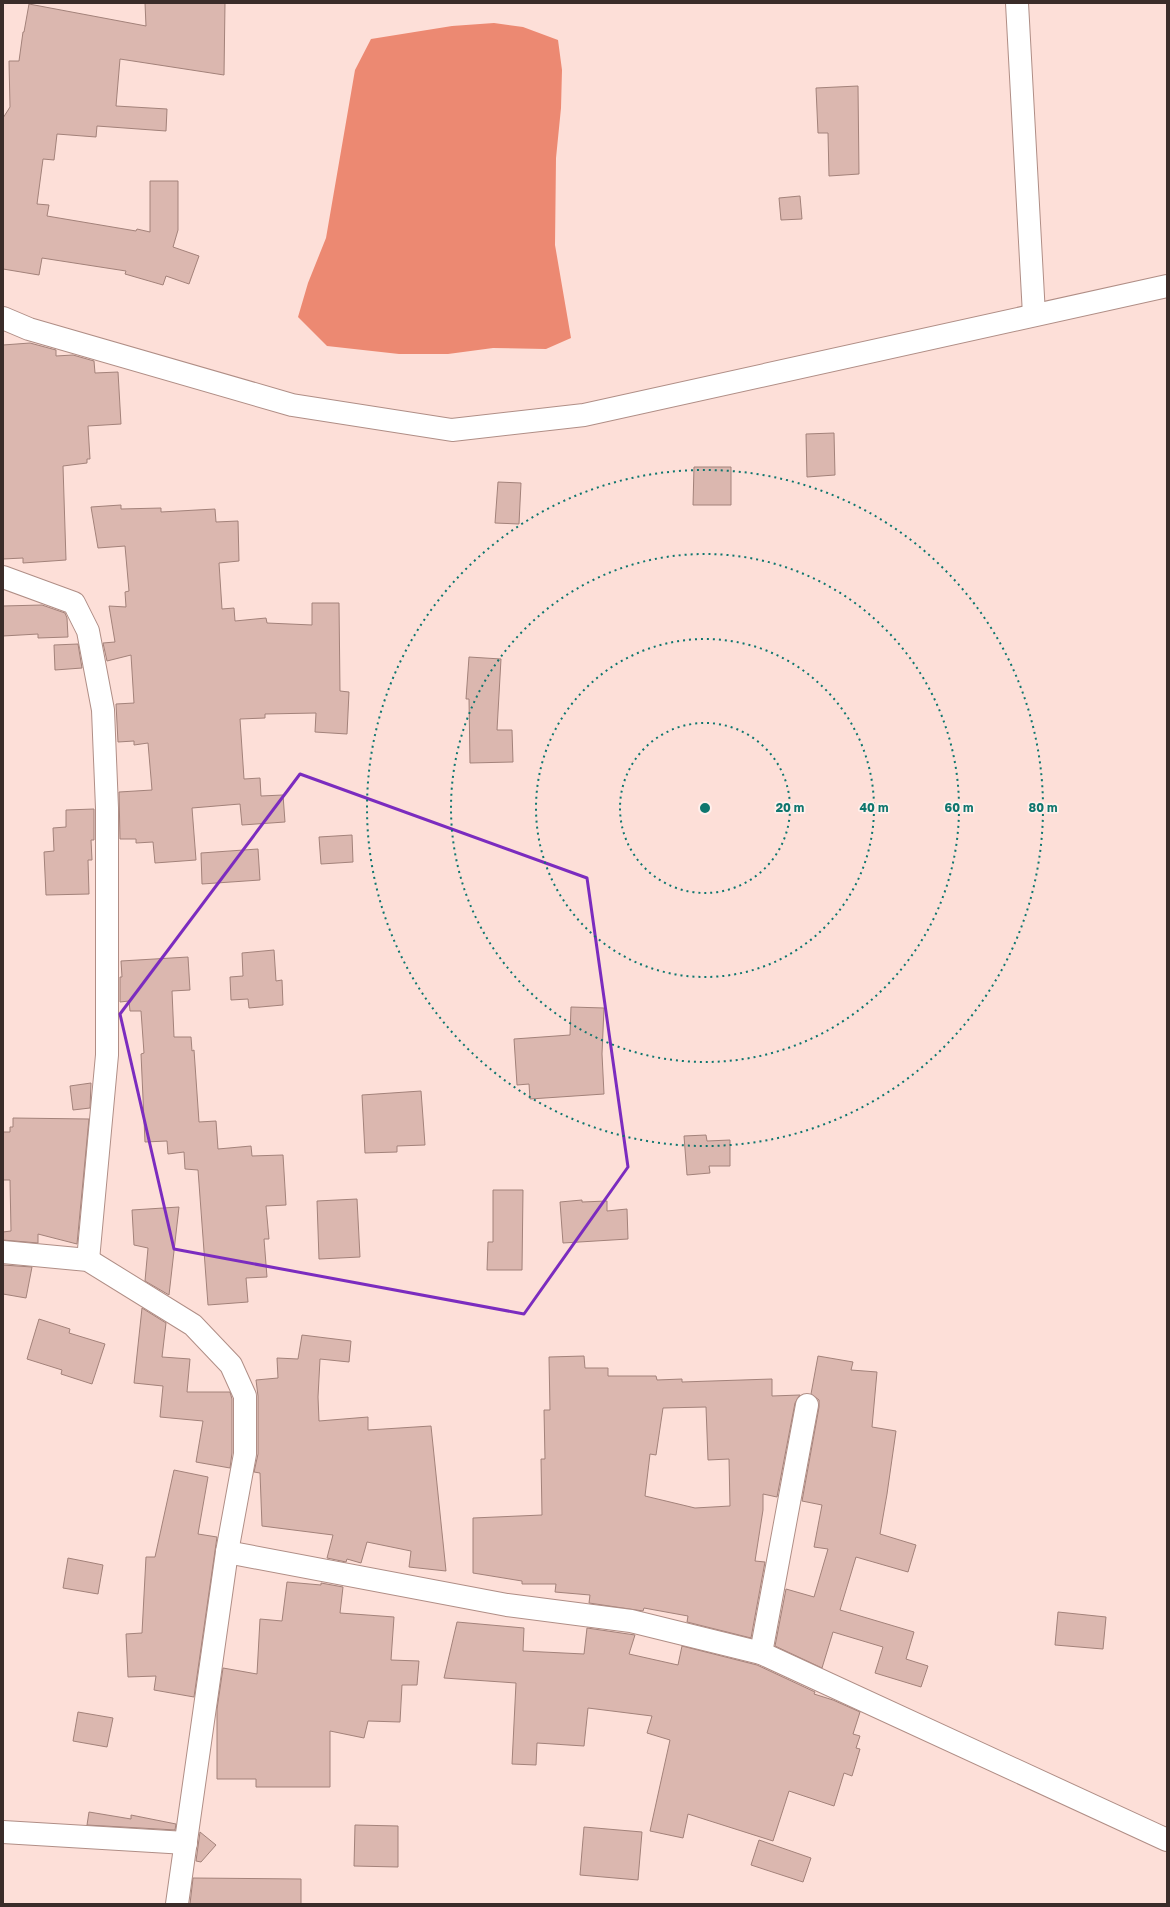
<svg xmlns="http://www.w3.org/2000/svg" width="1170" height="1907" viewBox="0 0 1170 1907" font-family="'Golos Text',sans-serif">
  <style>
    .water { fill: #ec8972 }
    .building { fill: #dbb7af; stroke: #a3827a; fill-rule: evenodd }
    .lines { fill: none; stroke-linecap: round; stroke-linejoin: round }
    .minor-casing { stroke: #b08e86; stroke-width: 24 }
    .minor { stroke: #fff; stroke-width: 22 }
    .marked { fill: none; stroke: #7b2cbf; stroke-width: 3; stroke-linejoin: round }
    .ring { fill: none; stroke: #0f766e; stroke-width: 2; stroke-dasharray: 2 4 }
    .centre { fill: #0f766e; stroke: #fff0ec; stroke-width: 2 }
    .ring-label { font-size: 12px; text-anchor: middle; font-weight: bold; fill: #0f766e; stroke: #fff0ec; stroke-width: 3.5; stroke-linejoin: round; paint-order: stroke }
  </style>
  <rect width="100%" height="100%" fill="#fddfd8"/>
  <polygon class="water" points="494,23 523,27 558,40 562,70 561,108 556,158 555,245 571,338 546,349 493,348 448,354 399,354 327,346 298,317 308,283 326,238 355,70 371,39 452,26"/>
  <g class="building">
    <polygon points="145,3 225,3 224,75 120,59 116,106 167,109 166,131 97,126 96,137 57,134 54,160 43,159 37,204 49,205 47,216 136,231 137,229 150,232 150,181 178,181 178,230 173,247 199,256 189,284 166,276 163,285 125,274 126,271 42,258 39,275 3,269 3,118 10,107 9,61 19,61 23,32 24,32 29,4 146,26"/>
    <polygon points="858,86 859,174 829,176 828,133 818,133 816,88"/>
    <polygon points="800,196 802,219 781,220 779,198"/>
    <polygon points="30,343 56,350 56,356 73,355 94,361 95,373 118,372 121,424 88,426 90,459 87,459 87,463 63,466 66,560 23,563 23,558 3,559 3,345"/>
    <polygon points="834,433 835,475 807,477 806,434"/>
    <polygon points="694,467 731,467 731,505 693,505"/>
    <polygon points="498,482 521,483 519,524 495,523"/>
    <polygon points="121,505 121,509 161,508 161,512 215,509 216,522 238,521 239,561 219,563 222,609 234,608 235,621 266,618 267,623 312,625 312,603 339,603 340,691 349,692 347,734 315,732 316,713 265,714 265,718 240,719 244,779 260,778 261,796 283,795 285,822 242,825 240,804 192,808 196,860 155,863 153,842 136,843 136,839 120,839 119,792 152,790 148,743 134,745 134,741 118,742 116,704 134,703 131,655 107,661 103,643 115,642 109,606 126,607 125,592 129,591 125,546 98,548 91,507"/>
    <polygon points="42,605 65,613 67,618 68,637 38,638 38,634 3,636 3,606"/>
    <polygon points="78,644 82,668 55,670 54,645"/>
    <polygon points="469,657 501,659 497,730 512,730 513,762 470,763 469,699 466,699"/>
    <polygon points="94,809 94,840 91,840 92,860 88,860 89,894 46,895 44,852 54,851 53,828 66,827 66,810"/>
    <polygon points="352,835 353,862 321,864 319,837"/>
    <polygon points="258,849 260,880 202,884 201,853"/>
    <polygon points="274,950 276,981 282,980 283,1005 249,1008 248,999 231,1000 230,977 243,976 242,953"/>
    <polygon points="188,957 190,990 172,991 174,1037 191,1037 192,1051 194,1050 199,1122 216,1121 218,1149 251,1146 252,1156 283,1155 286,1205 266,1206 269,1239 264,1239 267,1277 246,1278 248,1302 208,1305 198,1170 185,1169 184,1152 168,1154 167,1141 145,1142 141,1054 144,1053 141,1011 130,1011 129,1001 120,1002 120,977 122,977 121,961"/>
    <polygon points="571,1007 604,1008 602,1054 604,1094 530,1099 529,1084 517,1085 514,1039 570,1035"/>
    <polygon points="91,1083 90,1108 73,1110 70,1086"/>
    <polygon points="421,1091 425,1145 397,1146 397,1152 365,1153 362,1095"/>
    <polygon points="13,1118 89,1119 77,1244 38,1234 38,1243 3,1240 3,1232 11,1231 10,1180 3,1180 3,1132 10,1132 10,1127 13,1127"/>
    <polygon points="706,1135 707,1141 730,1140 730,1166 709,1166 710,1173 687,1175 684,1136"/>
    <polygon points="493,1190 523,1190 522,1270 487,1270 488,1242 493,1242"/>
    <polygon points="357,1199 360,1257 319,1259 317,1201"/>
    <polygon points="582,1200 582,1202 607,1201 607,1211 627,1209 628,1239 563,1243 560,1202"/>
    <polygon points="179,1207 169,1295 145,1281 148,1248 134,1245 132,1210"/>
    <polygon points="3,1265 32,1267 26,1298 3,1294"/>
    <polygon points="142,1308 166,1323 162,1357 190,1359 187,1392 230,1392 232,1399 232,1453 230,1468 196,1462 203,1421 160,1417 163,1386 134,1383"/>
    <polygon points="39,1319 70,1329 69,1333 105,1344 92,1384 61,1374 62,1370 27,1359"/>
    <polygon points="302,1335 351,1341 349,1362 320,1359 318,1397 319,1421 368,1417 368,1430 431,1426 446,1571 409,1567 411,1551 367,1542 361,1563 347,1559 346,1562 327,1558 333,1535 262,1526 260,1473 254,1472 258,1454 258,1396 256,1380 278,1378 277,1358 298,1359"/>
    <path d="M584 1356 585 1368H608V1376H656L657 1380 682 1379V1382L772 1379V1396L800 1395 795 1403 777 1497 763 1494V1510L755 1561 765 1562 751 1638 687 1622 688 1616 644 1608 643 1611 589 1603 590 1595 555 1592 556 1584H522V1581L473 1573V1518L542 1515 541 1459H545L544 1410H550L549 1357ZM706 1407 708 1460 729 1459 730 1506 695 1508 645 1496 650 1454 656 1455 663 1408Z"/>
    <polygon points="818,1356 853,1362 851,1370 877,1372 872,1427 896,1431 887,1494 880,1534 916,1545 908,1572 856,1557 840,1610 914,1632 906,1659 928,1666 921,1687 875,1673 883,1647 833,1632 822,1668 775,1646 786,1589 814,1597 828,1549 814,1547 822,1505 802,1501 819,1407 819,1400 811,1394"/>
    <polygon points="174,1470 208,1477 198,1534 217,1537 194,1697 154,1690 156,1676 128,1677 126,1634 142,1633 146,1557 155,1557"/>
    <polygon points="68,1558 103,1565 98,1594 63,1588"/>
    <polygon points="287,1582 321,1585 321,1583 343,1587 340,1613 394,1617 391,1660 419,1661 417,1685 402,1685 400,1722 368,1721 364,1738 330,1731 330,1787 256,1787 256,1779 217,1779 217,1709 223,1668 257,1674 260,1619 282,1621"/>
    <polygon points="1058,1612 1106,1617 1103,1649 1055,1645"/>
    <polygon points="457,1622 524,1628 523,1651 584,1654 587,1628 635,1635 629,1654 678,1665 682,1646 757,1665 815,1692 814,1694 833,1700 860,1712 853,1734 860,1736 856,1748 860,1749 852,1776 844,1773 834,1806 789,1791 773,1841 688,1814 683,1838 650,1831 670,1740 647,1733 652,1716 588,1708 584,1746 537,1743 536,1765 512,1764 516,1683 444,1678"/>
    <polygon points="78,1712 113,1718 107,1747 73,1741"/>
    <polygon points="89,1812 131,1819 131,1815 176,1824 175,1830 87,1825"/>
    <polygon points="355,1825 398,1826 398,1867 354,1866"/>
    <polygon points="584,1827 642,1832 638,1880 580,1875"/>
    <polygon points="200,1832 216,1845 201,1862 196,1861"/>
    <polygon points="759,1840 811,1858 803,1882 751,1865"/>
    <polygon points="193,1878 301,1879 301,1904 190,1904"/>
  </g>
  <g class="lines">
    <defs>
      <g id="minor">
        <polyline points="1017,3 1034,315"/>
        <polyline points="3,318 29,329 292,405 452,430 584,415 1167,286"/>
        <polyline points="3,577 74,603 88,631 103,710 107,808 107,1055 88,1260"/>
        <polyline points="3,1252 88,1260 193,1325 231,1365 245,1396 245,1454 227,1552 177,1904"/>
        <polyline points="227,1552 507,1605 631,1621 761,1653 1167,1840"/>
        <polyline points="761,1653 807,1405"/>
        <polyline points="3,1832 186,1843"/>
      </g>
    </defs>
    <use href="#minor" class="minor-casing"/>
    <use href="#minor" class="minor"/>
  </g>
  <path class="marked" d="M300 774 587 878 628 1167 524 1314 174 1249 120 1014Z"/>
  <g class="ring">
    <circle cx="705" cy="808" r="85"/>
    <circle cx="705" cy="808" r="169"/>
    <circle cx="705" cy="808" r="254"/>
    <circle cx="705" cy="808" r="338"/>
  </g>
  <circle cx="705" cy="808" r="6" class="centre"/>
  <g class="ring-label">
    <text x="790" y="812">20 m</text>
    <text x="874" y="812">40 m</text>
    <text x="959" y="812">60 m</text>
    <text x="1043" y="812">80 m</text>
  </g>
  <rect width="1170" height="1907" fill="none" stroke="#3a2c29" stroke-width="8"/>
</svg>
